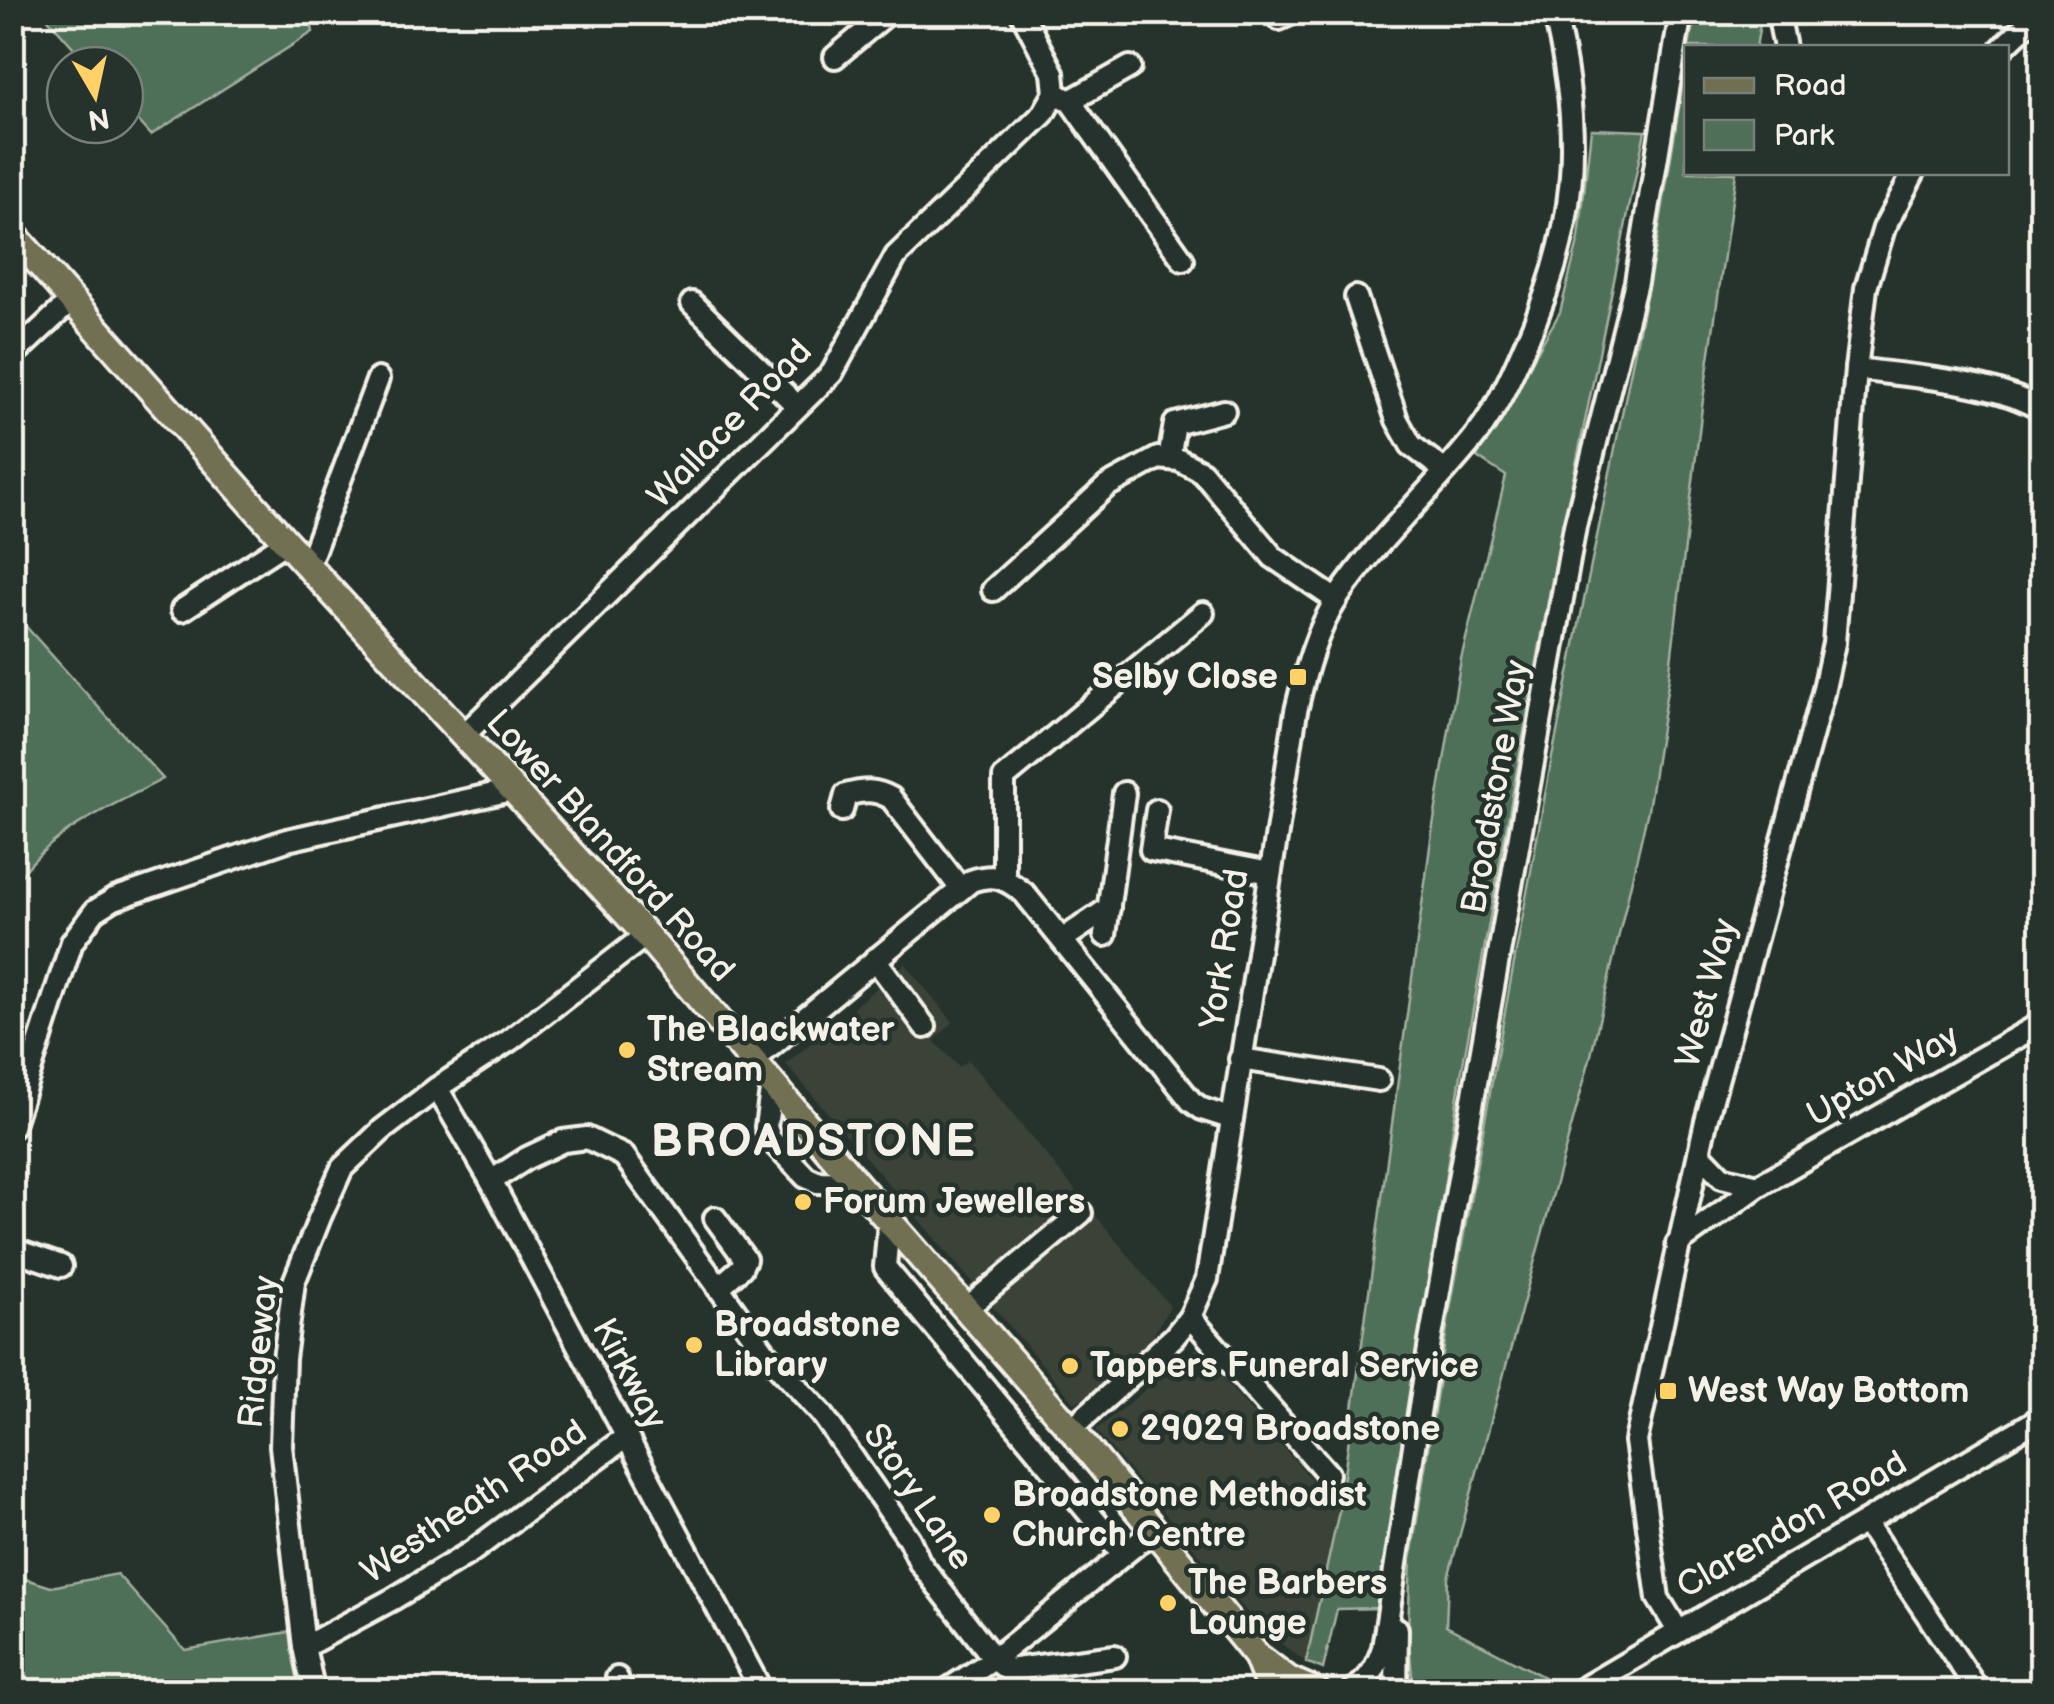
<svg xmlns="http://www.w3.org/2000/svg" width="2054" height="1704" viewBox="0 0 2054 1704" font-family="'Balsamiq Sans',sans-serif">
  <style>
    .built { fill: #3a4238 }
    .green { fill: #506f58; stroke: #a2b0a0; stroke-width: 2.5 }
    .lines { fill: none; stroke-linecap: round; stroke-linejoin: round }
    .minor-casing { stroke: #f4f1e8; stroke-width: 28 }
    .major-casing { stroke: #f4f1e8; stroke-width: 32 }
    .minor { stroke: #26332d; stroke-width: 20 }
    .major { stroke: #716f52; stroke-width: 25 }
    .poi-dot { fill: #ffd166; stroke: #26332d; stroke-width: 4 }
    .labels { text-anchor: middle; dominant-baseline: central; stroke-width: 9; stroke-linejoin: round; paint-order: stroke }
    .street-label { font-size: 35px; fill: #f4f1e8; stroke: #26332d }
    .poi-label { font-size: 35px; font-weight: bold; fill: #f4f1e8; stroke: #26332d; text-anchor: start }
    .district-label { font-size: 45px; font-weight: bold; letter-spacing: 2.5px; fill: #f4f1e8; stroke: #26332d }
  </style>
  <rect width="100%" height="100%" fill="#26332d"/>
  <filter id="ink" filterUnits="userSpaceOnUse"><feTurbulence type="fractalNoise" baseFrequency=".01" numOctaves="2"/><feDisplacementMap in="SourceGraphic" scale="20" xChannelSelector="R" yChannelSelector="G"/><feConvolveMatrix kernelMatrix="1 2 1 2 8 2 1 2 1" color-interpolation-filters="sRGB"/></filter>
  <g filter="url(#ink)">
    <g class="built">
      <polygon points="905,964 953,1022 934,1041 959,1067 968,1060 1170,1306 1152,1337 1128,1363 1103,1386 1075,1403 786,1064"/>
      <polygon points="1196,1348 1339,1511 1306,1662 1260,1628 1096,1430"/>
    </g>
    <g class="green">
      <polygon points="43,13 309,13 313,32 151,135 125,106 125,65 89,65"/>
      <polygon points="1695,13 1762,13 1756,47 1689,47"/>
      <polygon points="1686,65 1686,172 1736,173 1702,407 1669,678 1648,810 1591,1055 1448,1578 1446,1626 1544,1677 1546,1691 1423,1691 1412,1676 1408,1629 1411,1558 1449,1315 1552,757 1657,242"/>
      <polygon points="1591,129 1645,131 1551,585 1461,1075 1381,1608 1337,1609 1323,1669 1306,1662 1339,1511 1432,832 1461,659 1506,476 1477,457 1560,312 1579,238"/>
      <path d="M13 612 163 779C105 810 50 830 13 887Z"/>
      <polygon points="117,1574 185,1650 294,1631 305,1692 13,1692 13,1575 51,1587"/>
    </g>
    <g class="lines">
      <defs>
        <g id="minor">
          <polyline points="1021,12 1053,73 1055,93 1070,101 1183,260"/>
          <polyline points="1778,12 1785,48"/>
          <polyline points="1279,19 1295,12"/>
          <polyline points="2002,48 2040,12"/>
          <polyline points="835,57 889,12"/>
          <polyline points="1070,101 1130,67"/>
          <polyline points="1356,297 1397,420 1411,445 1445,471"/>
          <polyline points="692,303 797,406"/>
          <polyline points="12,356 72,300"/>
          <path d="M1856 369C1914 377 1991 380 2042 410"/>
          <polyline points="1169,459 1175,424 1224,411"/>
          <polyline points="308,566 378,379"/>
          <polyline points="993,590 1107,486 1158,458 1179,460 1202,472 1273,557 1336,600"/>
          <polyline points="182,610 286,542"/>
          <polyline points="463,736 832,373 896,256 1043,114 1055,93"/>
          <path d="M842 810 846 795C864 790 875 789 891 798L961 889"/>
          <polyline points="1157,810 1151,850 1270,873"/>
          <polyline points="1004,878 1004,778 1203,613"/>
          <polyline points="1105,935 1124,793"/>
          <polyline points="1063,939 1109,908"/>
          <polyline points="875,959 925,1027"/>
          <polyline points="1240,1059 1379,1080"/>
          <path d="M754 1060 971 881C995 873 1005 878 1024 893L1191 1101 1202 1109 1230 1118"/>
          <polyline points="772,1083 766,1127 770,1139 806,1177 817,1182 856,1183"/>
          <polyline points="437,1088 491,1181 762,1692"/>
          <polyline points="12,1127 72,942 95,911 114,899 287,840 512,790"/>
          <polyline points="1699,1153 1722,1177 1758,1186"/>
          <polyline points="491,1181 527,1158 563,1141 587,1138 624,1156 765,1352 822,1414 909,1539 920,1563 994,1659 1008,1670 1115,1656"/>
          <polyline points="715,1218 745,1259 741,1268 718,1288"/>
          <polyline points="889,1222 885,1267 1122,1553"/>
          <polyline points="1677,1244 1758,1186 2042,1023"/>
          <polyline points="12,1249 61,1266"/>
          <polyline points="967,1308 1081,1213"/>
          <polyline points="1190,1317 1328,1474"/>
          <path d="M1071 1429 1174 1337 1190 1317 1207 1279 1296 711C1305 672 1316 631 1338 597 1378 538 1433 490 1477 434 1497 408 1511 377 1524 347 1577 232 1585 136 1554 12"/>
          <polyline points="1865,1522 1979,1692"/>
          <polyline points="1677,1629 1658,1598 1636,1441 1706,1121 1823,693 1834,643 1856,369 1866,288 1884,228 1914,172"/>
          <polyline points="304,1647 393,1599 471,1552 626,1437"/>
          <polyline points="617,1678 622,1692"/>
          <polyline points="314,1692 304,1647 281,1446 284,1359 294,1282 320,1217 342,1168 382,1130 437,1088 510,1040 646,935"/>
          <polyline points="944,1692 994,1659 1153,1531"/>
          <path d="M1351 1692C1369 1680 1376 1669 1383 1648L1430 1342 1575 526 1636 282 1681 12"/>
          <polyline points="1396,1692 1397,1629"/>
          <polyline points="1577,1692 2042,1417"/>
        </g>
        <g id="major">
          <polyline points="12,233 286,542 646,935 856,1183 1071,1429 1257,1656 1271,1692"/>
          <polyline points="1261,1659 1289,1680 1317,1692"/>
        </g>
      </defs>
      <use href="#minor" class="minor-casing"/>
      <use href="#major" class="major-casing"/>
      <use href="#minor" class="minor"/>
      <use href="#major" class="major"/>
    </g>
  </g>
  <g class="poi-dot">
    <rect x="1288" y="667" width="20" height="20" rx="5"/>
    <circle cx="627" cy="1050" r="10"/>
    <circle cx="803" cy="1202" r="10"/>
    <circle cx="694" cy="1345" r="10"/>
    <circle cx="1070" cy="1366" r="10"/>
    <rect x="1658" y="1381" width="20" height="20" rx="5"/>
    <circle cx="1120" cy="1429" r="10"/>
    <circle cx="992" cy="1515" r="10"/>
    <circle cx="1168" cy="1603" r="10"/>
  </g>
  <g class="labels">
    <g class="street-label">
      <text transform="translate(730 424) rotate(-46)">Wallace Road</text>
      <text transform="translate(1496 787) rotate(-80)">Broadstone Way</text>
      <text transform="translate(610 846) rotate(48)">Lower Blandford Road</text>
      <text transform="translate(1225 949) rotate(-81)">York Road</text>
      <text transform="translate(1707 993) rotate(-75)">West Way</text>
      <text transform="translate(1883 1076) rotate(-30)">Upton Way</text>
      <text transform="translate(259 1352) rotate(-84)">Ridgeway</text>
      <text transform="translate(629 1374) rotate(62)">Kirkway</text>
      <text transform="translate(918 1497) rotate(56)">Story Lane</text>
      <text transform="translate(474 1502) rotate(-34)">Westheath Road</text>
      <text transform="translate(1792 1525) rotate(-30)">Clarendon Road</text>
    </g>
    <g class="poi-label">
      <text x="1278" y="677" text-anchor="end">Selby Close</text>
      <text x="647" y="1030">The Blackwater<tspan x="647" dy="40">Stream</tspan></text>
      <text x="823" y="1202">Forum Jewellers</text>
      <text x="714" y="1325">Broadstone<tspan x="714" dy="40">Library</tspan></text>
      <text x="1090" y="1366">Tappers Funeral Service</text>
      <text x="1688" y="1391">West Way Bottom</text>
      <text x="1140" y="1429">29029 Broadstone</text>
      <text x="1012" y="1495">Broadstone Methodist<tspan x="1012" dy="40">Church Centre</tspan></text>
      <text x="1188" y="1583">The Barbers<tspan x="1188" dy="40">Lounge</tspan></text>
    </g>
    <g class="district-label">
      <text x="814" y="1142">BROADSTONE</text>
    </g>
  </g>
  <rect width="2054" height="1704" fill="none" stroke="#26332d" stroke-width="50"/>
  <rect x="25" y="25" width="2004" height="1654" fill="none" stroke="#f4f1e8" stroke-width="4" filter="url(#ink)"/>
  <rect x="1684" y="45" width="325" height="130" fill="#26332d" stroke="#787f78" stroke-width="2.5"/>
  <rect x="1704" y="78" width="50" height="15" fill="#716f52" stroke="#787f78" stroke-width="2.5"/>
  <text x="1774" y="95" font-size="30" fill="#f4f1e8">Road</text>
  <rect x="1704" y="120" width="50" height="30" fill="#506f58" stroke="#787f78" stroke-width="2.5"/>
  <text x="1774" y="145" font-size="30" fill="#f4f1e8">Park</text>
  <g transform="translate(95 95) rotate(171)"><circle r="48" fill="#26332d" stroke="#787f78" stroke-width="2.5"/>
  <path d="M0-8L18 38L0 25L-18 38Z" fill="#ffd166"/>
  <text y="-15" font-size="28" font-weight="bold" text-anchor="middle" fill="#f4f1e8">N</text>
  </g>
</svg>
